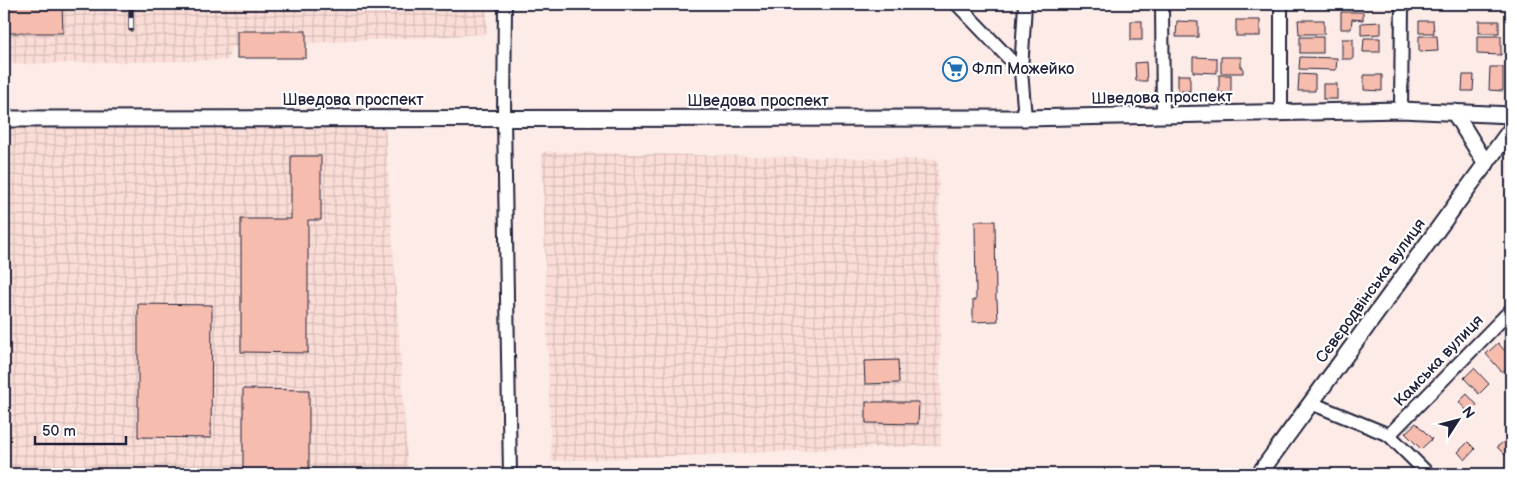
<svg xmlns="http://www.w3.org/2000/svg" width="1515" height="478" viewBox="0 0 1515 478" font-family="'Balsamiq Sans',sans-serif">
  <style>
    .industrial { fill: url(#industrial-grid) }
    .building { fill: #f6bcae; stroke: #22223b }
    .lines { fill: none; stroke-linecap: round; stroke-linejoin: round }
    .minor-casing { stroke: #22223b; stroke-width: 16 }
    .tertiary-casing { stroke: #22223b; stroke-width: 19 }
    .minor { stroke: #fff; stroke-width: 12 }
    .tertiary { stroke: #fff; stroke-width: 15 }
    .rail-casing { stroke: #22223b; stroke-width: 5.5 }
    .rail { stroke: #fff; stroke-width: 4; stroke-dasharray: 11; stroke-linecap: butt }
    .labels { text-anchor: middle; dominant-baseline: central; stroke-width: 4.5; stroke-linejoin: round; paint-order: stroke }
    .poi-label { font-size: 16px; fill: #22223b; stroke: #fff; text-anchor: start }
    .street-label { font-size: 16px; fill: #22223b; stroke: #fff }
  </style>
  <defs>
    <pattern id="industrial-grid" width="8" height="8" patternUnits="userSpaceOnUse" patternTransform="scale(1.25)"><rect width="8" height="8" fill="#faddd6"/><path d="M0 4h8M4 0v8" fill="none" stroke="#d6bdb9"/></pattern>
  </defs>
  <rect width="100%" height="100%" fill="#fcebe7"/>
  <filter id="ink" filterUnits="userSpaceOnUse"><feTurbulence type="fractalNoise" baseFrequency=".02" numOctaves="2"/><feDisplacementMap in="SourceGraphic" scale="10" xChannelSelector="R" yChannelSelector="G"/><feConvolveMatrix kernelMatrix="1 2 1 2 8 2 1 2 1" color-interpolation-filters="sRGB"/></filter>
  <g filter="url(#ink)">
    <g class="industrial">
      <polygon points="4,4 487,4 487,34 231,47 228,60 4,64"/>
      <polygon points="385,127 408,474 4,474 4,128"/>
      <polygon points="542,152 938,160 941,445 551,461"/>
    </g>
    <g class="building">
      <polygon points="5,4 62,4 63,33 6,33"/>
      <rect x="1178" y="4" width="18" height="4"/>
      <rect x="1238" y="4" width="21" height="2"/>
      <rect x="1299" y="4" width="21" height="3"/>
      <rect x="1342" y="4" width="19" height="2"/>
      <polygon points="1341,12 1363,12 1363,20 1352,19 1351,29 1341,29"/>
      <rect x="1236" y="20" width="24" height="16"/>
      <polygon points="1298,20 1324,20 1324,34 1299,34"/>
      <rect x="1131" y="21" width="11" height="19"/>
      <polygon points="1177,21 1198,22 1198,37 1176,37"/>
      <polygon points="1419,21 1433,21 1434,33 1419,33"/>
      <rect x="1479" y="21" width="20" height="12"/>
      <polygon points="1381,22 1381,34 1361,35 1361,23"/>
      <rect x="237" y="31" width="69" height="27"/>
      <polygon points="1419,36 1437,36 1438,51 1419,52"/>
      <polygon points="1477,36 1501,36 1501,55 1477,54"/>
      <rect x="1300" y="37" width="23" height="16"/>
      <polygon points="1364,38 1380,38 1380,52 1363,52"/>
      <rect x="1342" y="39" width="11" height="20"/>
      <polygon points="1193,57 1217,58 1217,73 1193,72"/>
      <polygon points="1221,57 1241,57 1241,67 1243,67 1243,73 1221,73"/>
      <polygon points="1300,57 1337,58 1336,70 1299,69"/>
      <polygon points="1146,62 1147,81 1136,81 1135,63"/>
      <polygon points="1490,67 1503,67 1503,91 1489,90"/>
      <polygon points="1299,74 1315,75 1315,91 1298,91"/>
      <rect x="1178" y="75" width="12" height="16"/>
      <rect x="1219" y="75" width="12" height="18"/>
      <polygon points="1364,75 1382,75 1382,91 1364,90"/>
      <polygon points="1463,75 1474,75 1473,91 1462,91"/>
      <rect x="1323" y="84" width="14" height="15"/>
      <polygon points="291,156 321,156 321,220 308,220 308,353 241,352 241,219 291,219"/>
      <polygon points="975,221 995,221 996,300 997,300 998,321 973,322 973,300 976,300"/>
      <polygon points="138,304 212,305 211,438 138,437"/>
      <polygon points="1498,343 1511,358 1511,363 1502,372 1486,354"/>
      <polygon points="898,360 899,383 865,384 864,361"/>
      <polygon points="1474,368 1489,384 1479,394 1464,378"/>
      <polygon points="243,389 309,390 309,474 243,474"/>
      <polygon points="1467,394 1477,405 1469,413 1459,402"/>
      <polygon points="866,402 919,402 918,424 866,423"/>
      <polygon points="1416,423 1432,439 1421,449 1405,433"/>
      <polygon points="1507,439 1511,444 1511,455 1508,458 1497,447"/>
      <polygon points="1468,442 1475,449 1465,460 1458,452"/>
    </g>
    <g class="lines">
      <defs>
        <g id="minor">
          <polyline points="505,4 504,118 510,474"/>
          <polyline points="957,4 1021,71"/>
          <polyline points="1162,4 1163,115"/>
          <polyline points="1401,110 1402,4"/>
          <polyline points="1281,113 1281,4"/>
          <polyline points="1025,118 1021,71 1025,4"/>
          <polyline points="1311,403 1389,435 1428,474"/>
          <polyline points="1389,435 1511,310"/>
        </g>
        <g id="tertiary">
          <polyline points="1454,112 1486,164"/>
          <polyline points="4,119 1025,118 1401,110 1511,115"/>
          <polyline points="1259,474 1511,129"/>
        </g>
      </defs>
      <use href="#minor" class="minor-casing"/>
      <use href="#tertiary" class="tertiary-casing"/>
      <use href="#minor" class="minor"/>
      <use href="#tertiary" class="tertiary"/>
      <defs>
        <polyline id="rail" points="131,29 131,4"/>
      </defs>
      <use href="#rail" class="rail-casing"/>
      <use href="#rail" class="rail"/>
    </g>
  </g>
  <defs>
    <symbol id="supermarket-ring" viewBox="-11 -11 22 22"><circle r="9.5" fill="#fff" stroke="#1f6fb2" stroke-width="1.5"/><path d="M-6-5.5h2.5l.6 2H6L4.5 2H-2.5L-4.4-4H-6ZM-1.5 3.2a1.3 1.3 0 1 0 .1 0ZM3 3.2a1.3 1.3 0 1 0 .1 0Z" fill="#1f6fb2"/></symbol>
  </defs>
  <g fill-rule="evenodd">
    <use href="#supermarket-ring" x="941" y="55" width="28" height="28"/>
  </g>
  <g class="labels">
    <g class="poi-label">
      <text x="972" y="69">Флп Можейко</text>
    </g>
    <g class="street-label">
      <text transform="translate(1162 98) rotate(-1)">Шведова проспект</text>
      <text x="353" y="100">Шведова проспект</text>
      <text x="758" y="101">Шведова проспект</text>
      <text transform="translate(1371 291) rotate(-54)">Сєвєродвінська вулиця</text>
      <text transform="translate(1439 361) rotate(-46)">Камська вулиця</text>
    </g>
  </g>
  <rect width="1515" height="478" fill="none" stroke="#fff" stroke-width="20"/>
  <rect x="10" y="10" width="1495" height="458" fill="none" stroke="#22223b" stroke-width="2" filter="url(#ink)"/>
  <g transform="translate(1458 420) rotate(54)" stroke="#ffffff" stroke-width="4" paint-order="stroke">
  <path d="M0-4L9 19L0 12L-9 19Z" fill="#22223b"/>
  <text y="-8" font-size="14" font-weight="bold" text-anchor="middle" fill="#22223b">N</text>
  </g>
  <path d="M35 436v8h91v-8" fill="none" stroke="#22223b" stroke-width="2.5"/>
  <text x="42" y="436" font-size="15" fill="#22223b" stroke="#ffffff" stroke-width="4" paint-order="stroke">50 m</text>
</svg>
